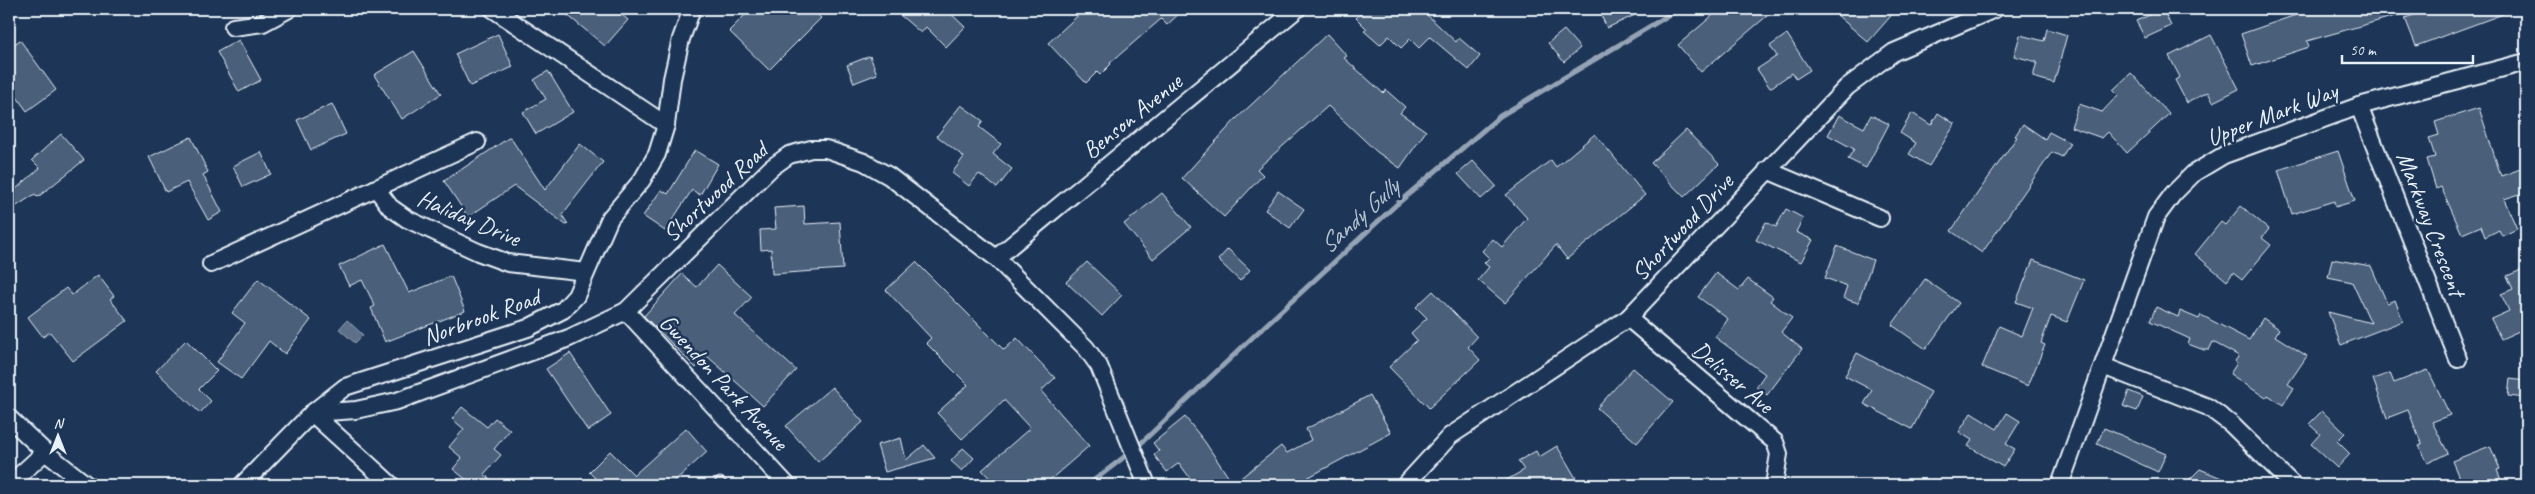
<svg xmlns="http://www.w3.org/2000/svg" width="2535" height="494" viewBox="0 0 2535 494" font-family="Caveat,sans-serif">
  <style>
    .water { fill: #5d7089; stroke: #95a4b5 }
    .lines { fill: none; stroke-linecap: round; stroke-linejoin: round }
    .stream { stroke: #95a4b5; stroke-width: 5 }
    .building { fill: #495e7a; stroke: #e8f1f8 }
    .lane-casing { stroke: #e8f1f8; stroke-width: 11 }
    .street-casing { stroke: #e8f1f8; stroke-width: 20 }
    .lane { stroke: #1d3557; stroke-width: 8 }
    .street { stroke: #1d3557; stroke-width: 16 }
    .labels { text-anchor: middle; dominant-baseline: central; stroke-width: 5; stroke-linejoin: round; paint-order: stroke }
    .street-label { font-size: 24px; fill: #e8f1f8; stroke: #1d3557 }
    .water-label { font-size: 25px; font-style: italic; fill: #b7c4d1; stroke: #1d3557 }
  </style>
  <rect width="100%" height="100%" fill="#1d3557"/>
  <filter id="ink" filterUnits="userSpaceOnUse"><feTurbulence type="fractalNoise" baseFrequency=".02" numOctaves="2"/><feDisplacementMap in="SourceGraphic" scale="10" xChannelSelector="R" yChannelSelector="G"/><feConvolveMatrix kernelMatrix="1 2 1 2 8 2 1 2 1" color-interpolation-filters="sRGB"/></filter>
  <g filter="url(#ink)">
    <polygon class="water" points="347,320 363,335 355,343 339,329"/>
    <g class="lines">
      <polyline class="stream" points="1088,485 1137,447 1256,334 1397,204 1500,116 1679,9"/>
    </g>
    <g class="building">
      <polygon points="560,9 615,9 628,20 605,46"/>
      <polygon points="751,9 812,9 821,18 769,70 729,31"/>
      <polygon points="893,9 946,9 965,27 946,47 926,27 921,33"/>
      <polygon points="1085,9 1184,9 1167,25 1161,19 1110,63 1111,64 1100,75 1097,72 1086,83 1048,43"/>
      <polygon points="1365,9 1421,9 1456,42 1459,38 1480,56 1469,70 1430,37 1419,48 1410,39 1401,48 1389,36 1380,45 1364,31 1367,29 1356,18"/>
      <polygon points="1598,9 1648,9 1607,28"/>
      <polygon points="1720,9 1775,9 1701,72 1678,45"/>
      <polygon points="1830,9 1897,9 1868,42"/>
      <polygon points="2163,9 2171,26 2145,38 2136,21"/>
      <polygon points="2313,9 2406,9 2406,13 2307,41 2309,47 2252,66 2241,34"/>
      <polygon points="2431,9 2513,9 2514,10 2416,46 2405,18"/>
      <polygon points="2047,29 2067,35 2054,83 2033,77 2037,62 2014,56 2020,35 2044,41"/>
      <polygon points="1564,30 1580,48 1564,62 1548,43"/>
      <polygon points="498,34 513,67 470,86 455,54"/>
      <polygon points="1327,34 1347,56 1344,58 1383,93 1386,90 1405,107 1400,113 1426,131 1400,168 1377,152 1328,106 1257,169 1263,175 1224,217 1182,178 1236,119"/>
      <polygon points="1787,34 1810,70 1796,79 1792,73 1770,88 1757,69 1777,56 1770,46"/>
      <polygon points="2211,35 2239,89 2213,102 2208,92 2187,103 2175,80 2180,77 2169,56"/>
      <polygon points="20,40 56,90 27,111 9,86 9,48"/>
      <polygon points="239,40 261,80 239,92 217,52"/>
      <polygon points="414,51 441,94 402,119 374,75"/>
      <polygon points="870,56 877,74 854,83 847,65"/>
      <polygon points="548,71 573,112 536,134 523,112 546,99 534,80"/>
      <polygon points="2131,73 2169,114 2127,153 2108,132 2102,138 2071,127 2079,104 2102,112 2118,95 2113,90"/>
      <polygon points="332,104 346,134 311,150 297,120"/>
      <polygon points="961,105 983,121 979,127 1001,144 993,154 1012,169 997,188 979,174 969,186 952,173 964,157 937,136"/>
      <polygon points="2479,108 2501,176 2526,167 2526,192 2504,199 2517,229 2502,236 2499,230 2485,237 2481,226 2462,234 2441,187 2436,189 2427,159 2435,157 2429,138 2439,135 2435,122"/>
      <polygon points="1912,113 1931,125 1938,113 1955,124 1929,166 1909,154 1916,143 1900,133"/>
      <polygon points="1839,115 1864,128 1871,115 1889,124 1866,168 1848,159 1854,149 1828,135"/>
      <polygon points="2023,124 2045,139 2049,132 2070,143 2062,157 2052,152 1982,253 1951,231 2017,137 2015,136"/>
      <polygon points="1686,130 1719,164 1684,197 1651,163"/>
      <polygon points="61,134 84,160 38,197 35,194 9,211 9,195 40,168 32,160"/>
      <polygon points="1595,134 1645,195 1567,259 1556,245 1505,303 1478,280 1489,267 1484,263 1489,258 1482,251 1493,239 1502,247 1527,218 1506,195 1551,160 1556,167"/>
      <polygon points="191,137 208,172 203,175 222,212 208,220 187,182 166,192 149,157"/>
      <polygon points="510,137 545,190 580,144 603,162 562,215 568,224 566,225 514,186 468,217 444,181"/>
      <polygon points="695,150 718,164 700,195 692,190 665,231 643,216 661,190 668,194"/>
      <polygon points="2338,151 2355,201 2335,207 2334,201 2292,214 2278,170"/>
      <polygon points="261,152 271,174 243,187 233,166"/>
      <polygon points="1473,161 1496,186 1481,199 1458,174"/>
      <polygon points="1278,191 1304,209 1290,228 1265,210"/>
      <polygon points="1162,193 1191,227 1153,259 1124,224"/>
      <polygon points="804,206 805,224 840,222 843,269 772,274 771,249 761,250 760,230 776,229 774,208"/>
      <polygon points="2241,206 2269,229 2262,238 2271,245 2242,280 2233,273 2227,281 2195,254 2221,222 2225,225"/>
      <polygon points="1786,209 1803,218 1796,232 1813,240 1801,262 1756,240 1766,222 1776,227"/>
      <polygon points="385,244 409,293 451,276 465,311 385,342 371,308 375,306 362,280 349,286 339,266"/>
      <polygon points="1837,246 1873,260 1858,303 1843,298 1847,286 1825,278"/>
      <polygon points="1228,249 1250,270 1240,281 1218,260"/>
      <polygon points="2332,259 2371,266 2387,303 2395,300 2403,321 2341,345 2328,312 2371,323 2352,282 2328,277"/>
      <polygon points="2033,260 2084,280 2067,322 2051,316 2041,343 2045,345 2028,386 1982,367 1999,326 2022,336 2033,308 2016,302"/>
      <polygon points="916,262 1004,350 1017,338 1055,378 1041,391 1089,446 1044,485 996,485 982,470 1030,428 1004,400 962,439 937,413 968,385 926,343 931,338 886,290"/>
      <polygon points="1087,262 1122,295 1102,316 1066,282"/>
      <polygon points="717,265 752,297 735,315 796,370 763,406 707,356 696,368 644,316 682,274 697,287"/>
      <polygon points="2526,268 2526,328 2501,339 2491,319 2509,311 2501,294 2513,289 2507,276"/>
      <polygon points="1716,273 1739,290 1748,279 1773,297 1770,301 1792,318 1781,332 1802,349 1767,395 1756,387 1765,374 1715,337 1728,319 1698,297"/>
      <polygon points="98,275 114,296 110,299 127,321 73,361 50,332 43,337 28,317 66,288 72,295"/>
      <polygon points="258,279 311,320 285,354 269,341 241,379 217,362 245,323 232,313"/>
      <polygon points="1925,279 1959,303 1926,349 1892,325"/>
      <polygon points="1433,291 1477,337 1468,347 1480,360 1429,408 1389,367 1417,340 1411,333 1427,318 1416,307"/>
      <polygon points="2156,307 2178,317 2180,311 2199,319 2201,315 2249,340 2263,318 2279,329 2275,336 2307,356 2288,384 2294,388 2283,405 2268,395 2266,398 2230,374 2237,363 2235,361 2239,356 2213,342 2209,350 2204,350 2188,344 2190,339 2150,321"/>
      <polygon points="186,340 217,371 199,389 211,401 200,413 156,371"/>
      <polygon points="570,353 611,415 588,431 546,369"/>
      <polygon points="1857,353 1931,392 1912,429 1864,404 1872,390 1845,376"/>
      <polygon points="1633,368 1673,402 1637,443 1597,408"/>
      <polygon points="2428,370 2450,415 2432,422 2448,453 2428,463 2419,446 2422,445 2408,410 2387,418 2373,379 2390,373 2394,383"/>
      <polygon points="2510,379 2526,381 2526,398 2508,396"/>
      <polygon points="832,387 863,422 818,462 786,426"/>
      <polygon points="2129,391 2143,397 2137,411 2123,406"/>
      <polygon points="1370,395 1391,433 1307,478 1313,485 1195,485 1179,463 1167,472 1154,455 1159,451 1153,443 1185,417 1205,442 1233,484 1281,446 1287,453 1311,440 1306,429"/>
      <polygon points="462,407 487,427 495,418 510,430 494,449 501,455 484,474 498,485 473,485 453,469 462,458 449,447 464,429 452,419"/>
      <polygon points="2322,411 2345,433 2337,441 2350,454 2337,468 2311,444 2320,434 2309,424"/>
      <polygon points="1971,413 1997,429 2007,413 2020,421 2006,444 2015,449 2003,467 1968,446 1972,440 1959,432"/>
      <polygon points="686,428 707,452 670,485 602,485 589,472 610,451 634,475"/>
      <polygon points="2104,428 2166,454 2158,472 2097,444"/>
      <polygon points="901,438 906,460 924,445 935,458 885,472 877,445"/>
      <polygon points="1557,446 1580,485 1498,485 1524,470 1518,461 1536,451 1539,457"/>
      <polygon points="2490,446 2500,469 2497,470 2503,485 2475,485 2473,481 2465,484 2463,479 2460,480 2452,461"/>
      <polygon points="963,448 974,458 962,471 951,461"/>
      <polygon points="2200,469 2238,485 2184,485"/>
    </g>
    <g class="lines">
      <defs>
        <polyline id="lane" points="720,482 723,485"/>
        <g id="street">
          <polyline points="493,9 666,125"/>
          <polyline points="233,27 263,23 289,9"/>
          <polyline points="2359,106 2458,359"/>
          <polyline points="1767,170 1880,218"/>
          <polyline points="376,188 390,207 407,219 478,252 508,263 586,272"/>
          <polyline points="996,258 1297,9"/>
          <polyline points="211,264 477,142"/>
          <polyline points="626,311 787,485"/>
          <polyline points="1628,318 1775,442 1779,454 1774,485"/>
          <polyline points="2103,366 2208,407 2231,424 2293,485"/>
          <polyline points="312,413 356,410 397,401 569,338 626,311 771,168 789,155 811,149 826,149 864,162 889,176 996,258 1086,348 1099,366 1147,485"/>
          <polyline points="312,413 391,485"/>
          <polyline points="9,418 45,452 87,485"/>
          <polyline points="9,485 45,452"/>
          <polyline points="242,485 312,413 345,387 528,328 563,310 576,296 610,218 642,180 657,154 666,125 672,79 681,39 692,9"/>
          <polyline points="1405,485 1450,436 1628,318 1847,87 1894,52 1995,9"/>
          <polyline points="2060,485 2156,217 2173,194 2194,173 2224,155 2359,106 2526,62"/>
        </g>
      </defs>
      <use href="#lane" class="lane-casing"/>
      <use href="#street" class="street-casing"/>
      <use href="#lane" class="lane"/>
      <use href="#street" class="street"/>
    </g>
  </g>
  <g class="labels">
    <g class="street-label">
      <text transform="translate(2272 114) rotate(-21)">Upper Mark Way</text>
      <text transform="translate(1132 116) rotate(-39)">Benson Avenue</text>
      <text transform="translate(715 192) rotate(-43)">Shortwood Road</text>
      <text transform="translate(469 218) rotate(23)">Haliday Drive</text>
      <text transform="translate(2431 224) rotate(69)">Markway Crescent</text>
      <text transform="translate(1682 227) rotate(-47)">Shortwood Drive</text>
      <text transform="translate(481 317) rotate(-20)">Norbrook Road</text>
      <text transform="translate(1733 377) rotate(40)">Delisser Ave</text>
      <text transform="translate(724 382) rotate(47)">Gwendon Park Avenue</text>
    </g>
    <g class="water-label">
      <text transform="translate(1359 216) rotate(-42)">Sandy Gully</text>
    </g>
  </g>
  <rect width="2535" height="494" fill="none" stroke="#1d3557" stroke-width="30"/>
  <rect x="15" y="15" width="2505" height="464" fill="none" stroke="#e8f1f8" stroke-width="2" filter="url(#ink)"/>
  <g transform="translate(58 436)" stroke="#1d3557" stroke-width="4" paint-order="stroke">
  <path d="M0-4L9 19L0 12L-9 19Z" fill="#e8f1f8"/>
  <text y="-8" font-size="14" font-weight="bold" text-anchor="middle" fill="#e8f1f8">N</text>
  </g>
  <path d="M2342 55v8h131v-8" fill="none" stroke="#e8f1f8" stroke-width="2.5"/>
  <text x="2350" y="55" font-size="15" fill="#e8f1f8" stroke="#1d3557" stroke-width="4" paint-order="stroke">50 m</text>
</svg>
